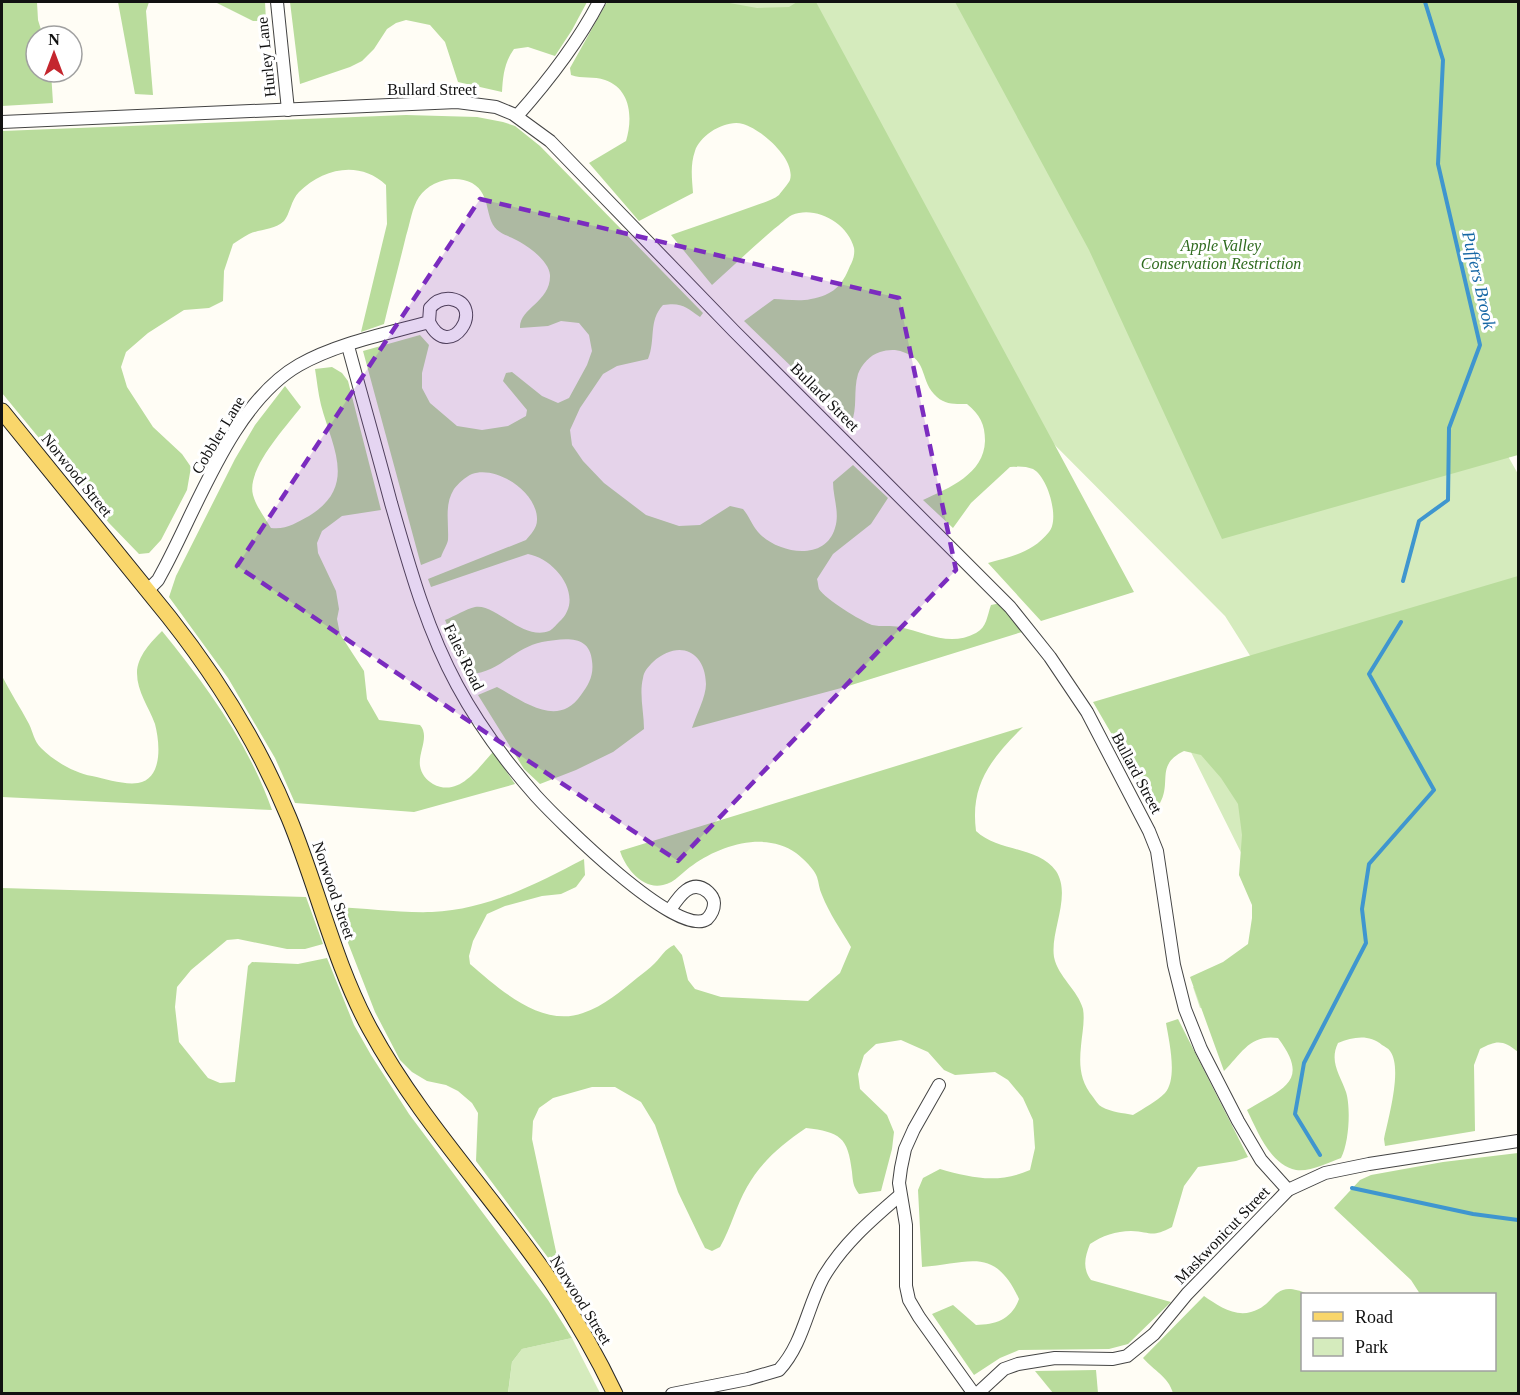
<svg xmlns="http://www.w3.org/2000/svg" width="1520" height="1395" viewBox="0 0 1520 1395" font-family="Georgia,serif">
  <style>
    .green { fill: #d5ebbd }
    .forest { fill: #b9dc9c }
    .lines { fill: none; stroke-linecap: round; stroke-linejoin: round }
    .stream { stroke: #3f96cf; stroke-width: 4 }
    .minor-casing { stroke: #444; stroke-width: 14 }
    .major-casing { stroke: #222; stroke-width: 17 }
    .minor { stroke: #fff; stroke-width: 12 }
    .major { stroke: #f9d66b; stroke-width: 15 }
    .marked { fill: #7b2cbf; fill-opacity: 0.2; stroke: #7b2cbf; stroke-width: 4.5; stroke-dasharray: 12 8; stroke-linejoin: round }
    .labels { text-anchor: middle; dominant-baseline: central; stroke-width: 6; stroke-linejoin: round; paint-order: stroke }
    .street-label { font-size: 16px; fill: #111; stroke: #fff }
    .park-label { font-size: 16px; font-style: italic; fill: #2f6b1f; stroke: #fff }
    .water-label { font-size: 18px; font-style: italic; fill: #1768a6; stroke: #fff }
  </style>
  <rect width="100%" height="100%" fill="#fffdf5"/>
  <g class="green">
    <polygon points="639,2 1449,2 1485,415 1518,474 1518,584 1306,991 1200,1008 1193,987 1299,969 1160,690 1261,673 1225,616 992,382 819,178"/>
    <polygon points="572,1338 600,1393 508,1394 512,1362 522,1349"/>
  </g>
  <g class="forest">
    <polygon points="2,2 37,2 38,20 43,36 36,36 36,72 51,72 53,103 2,106"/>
    <polygon points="118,2 149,2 146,11 153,95 135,94"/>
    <polygon points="215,2 265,2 266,21 253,21"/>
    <path d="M290 2H587L572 30 555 56 528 47 514 49C504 63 503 76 502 92L458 82 445 42 430 25 406 20 396 23 387 29 374 49 362 61 350 67 300 84Z"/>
    <path d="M607 2H724L757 8 789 7 797 2H816L1134 592 1041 621 988 563C1012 556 1032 553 1049 532 1060 519 1048 477 1033 469 1026 466 1017 466 1010 467L971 503 953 528 923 500C949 488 984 474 985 441 985 424 980 415 967 404 956 404 946 405 937 397 919 382 929 360 903 352 895 349 887 350 880 352 870 355 862 364 858 374 853 391 858 408 851 424L744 321 774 299C786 299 798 302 811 299 833 295 842 286 850 266 853 261 855 254 854 248 848 223 815 205 792 215 786 218 780 225 774 229 753 247 733 266 712 285L671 235C699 225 727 216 754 206 762 203 773 200 779 195 782 191 788 184 790 180 796 159 761 129 743 124 726 119 700 135 695 151 690 165 692 179 693 193L639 221 589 163 626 141C633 118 631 89 605 80 594 76 582 79 571 75L570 68Z"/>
    <polygon points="955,2 1518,2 1518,455 1222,539 1089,250"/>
    <path d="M406 115 477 117 503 122 515 126 540 146 703 313 700 317C686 307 682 302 663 305 648 321 656 340 648 359L617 366 603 374 580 408 570 430 572 445 583 461 604 483 646 515 679 526 700 525 730 506 743 509C749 516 752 525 758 532 776 553 825 563 835 528 840 513 833 497 833 482L853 465 888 498 871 524 833 554 817 579C818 582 818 586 819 589 825 599 861 621 872 625 881 627 891 625 900 627 926 633 950 647 976 633 987 627 987 616 991 605L1001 603 1022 632 845 687 692 728C696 715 706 697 706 684 705 649 677 640 653 662 648 667 644 671 643 678 639 694 644 712 644 729L613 752 576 770 540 784 524 769 478 695 497 687C523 701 558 729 581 695 589 684 594 675 592 661 590 634 564 638 542 642 513 648 497 675 468 674L445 620C455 616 466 609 475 607 495 603 523 641 549 631 552 630 556 625 559 622 586 598 556 559 528 554L431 587 428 579 526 540C531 534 537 528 537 520 538 493 497 465 472 474 465 477 458 484 454 489 444 505 449 522 448 540 447 545 443 551 441 557L421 565 363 351 420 335 429 345 422 373V388L430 403 457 426 482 430 508 426 526 416 527 410 503 381 506 373 512 372 542 396 558 403 569 398 587 365 592 351 589 335 579 323 561 321 548 326 520 328C519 308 551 302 550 275 549 262 531 248 520 242 514 238 506 236 500 232 483 221 493 195 472 183 454 174 430 181 419 197 412 207 410 224 406 236 399 265 391 295 384 324L361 332 387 224 386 185C360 160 323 168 299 192 291 200 290 214 284 221 275 230 260 229 249 234 243 237 238 241 233 244L224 271 223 301 209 308 184 310 148 333 126 352 121 367 127 387 153 427 182 454 191 467 187 490 161 540 149 553 139 554 109 523 2 393V131Z"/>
    <path d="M332 367 342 373 348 381 381 510 342 516 322 531 317 543 318 553 336 591 339 609 337 619 340 634 364 671 367 699 379 720 420 725C430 736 418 752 420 766 421 773 426 780 433 784 459 798 478 768 493 752L515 784 414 812 295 803 275 758 228 678 169 597 176 576 235 459 255 425 285 386 301 407C286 427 246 469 253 495 256 506 265 518 271 528 286 530 296 523 309 516 358 486 332 447 321 405 318 393 317 381 315 369Z"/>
    <path d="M1518 576V1052C1503 1040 1497 1040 1480 1049L1474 1065 1475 1131 1385 1146 1384 1139C1388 1119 1403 1068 1390 1051 1388 1048 1385 1047 1382 1045 1369 1034 1353 1037 1338 1043 1329 1062 1340 1074 1346 1092 1351 1108 1349 1143 1341 1158 1328 1163 1310 1172 1296 1170 1270 1165 1257 1130 1247 1110 1283 1088 1311 1082 1278 1038 1250 1034 1242 1053 1224 1071L1190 977 1223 962 1248 944 1252 918V905L1239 875 1242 835 1238 804 1221 778 1201 755 1184 751C1155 765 1172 782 1160 803L1153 805 1093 702Z"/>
    <path d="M162 631C206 685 249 744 272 810L2 797V676C10 692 20 707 29 724 33 732 34 741 41 748 54 761 74 773 92 776 106 779 124 785 138 783 163 779 160 743 155 724 149 707 137 692 137 673 137 656 152 641 162 631Z"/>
    <path d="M1023 727C991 759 970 784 976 831 998 852 1038 846 1056 871 1072 896 1050 931 1054 957 1058 977 1078 990 1083 1009 1085 1021 1082 1034 1081 1046 1079 1066 1080 1081 1093 1097 1096 1101 1098 1105 1102 1107 1111 1112 1123 1113 1133 1115 1144 1108 1156 1102 1165 1093 1178 1078 1169 1041 1166 1023L1178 1019 1248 1157 1236 1161 1198 1167 1184 1186 1172 1227C1151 1238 1152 1232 1131 1231 1116 1231 1102 1236 1090 1244 1085 1257 1082 1268 1091 1280L1171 1302 1128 1344 1109 1349 1019 1350 1000 1358 974 1375 932 1314 953 1305 976 1325C996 1325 1012 1319 1019 1299 994 1245 969 1264 922 1267L918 1190 923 1178 940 1169C972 1178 998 1184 1030 1170L1035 1148 1033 1120 1023 1098 1008 1080 995 1072 955 1075 944 1070 928 1052 901 1040 876 1044 864 1055 858 1074 860 1089 887 1115 894 1132 892 1149 881 1191 859 1194C853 1186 853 1182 852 1172 848 1137 840 1132 806 1128 782 1144 761 1162 747 1187 736 1206 731 1228 720 1247L712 1251 705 1248 701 1240 678 1192 655 1125 641 1102 615 1087H592L553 1098 539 1108 533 1121 532 1139 561 1275 476 1161 478 1113 472 1103 458 1091 446 1085 427 1081 412 1072 400 1060 375 1012 334 907C366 908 399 913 432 912 487 910 536 884 584 859L585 875 576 887 561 894 542 896 505 906 487 914 473 941 469 956 470 964C499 989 542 1028 583 1013 604 1006 621 991 637 978 643 973 649 969 655 963 661 957 665 949 674 945L682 955 688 980 695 989 721 997 808 1001 840 973 851 947C841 930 829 913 822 895 819 889 819 883 817 877 815 870 803 858 796 853 766 831 721 845 693 865 683 871 675 883 663 885 642 890 625 867 620 851Z"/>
    <polygon points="2,888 306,897 323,944 305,949 287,949 238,939 227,940 191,970 177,987 175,1007 179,1042 208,1078 220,1083 235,1082 248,966 252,962 298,964 327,958 354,1025 371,1055 409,1114 548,1300 572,1338 522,1349 512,1362 508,1393 2,1393"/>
    <path d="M1518 1153V1393H1173C1168 1376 1154 1371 1143 1358L1204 1296C1217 1305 1234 1317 1251 1312 1278 1305 1271 1278 1308 1294H1302V1370H1494V1294H1420L1411 1280 1334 1208 1360 1180 1371 1175 1443 1162Z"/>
    <polygon points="1096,1370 1098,1393 1053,1393 1035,1371"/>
  </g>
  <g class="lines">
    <g class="stream">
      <polyline points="1403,581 1419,521 1448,500 1449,428 1480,345 1438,164 1443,60 1425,2"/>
      <polyline points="1320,1155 1295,1114 1304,1063 1366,943 1362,909 1369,864 1434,790 1369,674 1401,622"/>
      <polyline points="1352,1188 1473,1214 1518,1220"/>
    </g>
    <defs>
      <g id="minor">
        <polyline points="277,2 288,110"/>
        <path d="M517 116C549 80 577 44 599 2"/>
        <polyline points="2,122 457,102 496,107 513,114 550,141 734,331 1010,607 1050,657 1087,712 1149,831 1157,851 1174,965 1185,1009 1201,1049 1238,1121 1261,1160 1288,1190"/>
        <path d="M348 346C362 398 377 450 391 503 409 565 426 628 457 685 478 724 507 763 536 796 557 819 678 940 707 919 711 915 714 910 714 903 714 898 711 895 708 892 691 877 678 898 670 910"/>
        <path d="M148 590 158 580 165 567C199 503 234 402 299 365 338 343 386 334 429 322 450 364 487 305 451 299 442 298 435 302 430 308L429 322"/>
        <polyline points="939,1085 914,1129 905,1149 901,1168 899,1183 906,1225 906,1286 909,1300 919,1317 974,1394"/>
        <path d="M672 1394 748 1379 779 1370C803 1344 807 1308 823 1278 842 1245 871 1220 899 1196"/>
        <polyline points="977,1394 1004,1369 1018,1364 1055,1358 1113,1359 1127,1356 1154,1334 1187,1294 1288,1190 1325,1173 1369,1164 1518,1141"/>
      </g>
      <path id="major" d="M2 411 169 617C218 679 259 745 289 818 318 888 334 963 370 1029 420 1121 494 1197 552 1283 575 1318 597 1356 615 1394"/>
    </defs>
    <use href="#minor" class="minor-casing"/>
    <use href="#major" class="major-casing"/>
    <use href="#minor" class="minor"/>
    <use href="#major" class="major"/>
  </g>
  <path class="marked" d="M480 199 899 298 956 570 678 861 237 566Z"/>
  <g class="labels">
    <g class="street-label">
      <text transform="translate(266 57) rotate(-96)">Hurley Lane</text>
      <text x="432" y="89">Bullard Street</text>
      <text transform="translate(825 397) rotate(45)">Bullard Street</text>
      <text transform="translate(218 435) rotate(-59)">Cobbler Lane</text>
      <text transform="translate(77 475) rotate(51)">Norwood Street</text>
      <text transform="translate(464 657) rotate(64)">Fales Road</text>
      <text transform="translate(1137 773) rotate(62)">Bullard Street</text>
      <text transform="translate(334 890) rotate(71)">Norwood Street</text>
      <text transform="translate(1222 1235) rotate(-46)">Maskwonicut Street</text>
      <text transform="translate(581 1300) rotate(58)">Norwood Street</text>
    </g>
    <g class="park-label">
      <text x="1221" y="245">Apple Valley<tspan x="1221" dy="18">Conservation Restriction</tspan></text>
    </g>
    <g class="water-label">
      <text transform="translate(1479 280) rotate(77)">Puffers Brook</text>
    </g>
  </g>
  <rect width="1520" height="1395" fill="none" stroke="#111111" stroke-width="6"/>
  <rect x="1301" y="1293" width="195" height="78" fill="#ffffff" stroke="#a0a0a0" stroke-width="1.5"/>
  <rect x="1313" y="1312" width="30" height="9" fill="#f9d66b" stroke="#a0a0a0" stroke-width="1.5"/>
  <text x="1355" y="1323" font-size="18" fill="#111111">Road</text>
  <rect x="1313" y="1338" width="30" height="18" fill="#d5ebbd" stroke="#a0a0a0" stroke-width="1.5"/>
  <text x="1355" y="1353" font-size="18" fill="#111111">Park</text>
  <g transform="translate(54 54)"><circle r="28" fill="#ffffff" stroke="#a0a0a0" stroke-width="1.5"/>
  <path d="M0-4.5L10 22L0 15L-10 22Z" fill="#c4262e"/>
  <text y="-9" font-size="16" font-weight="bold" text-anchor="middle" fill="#111111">N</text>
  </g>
</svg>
